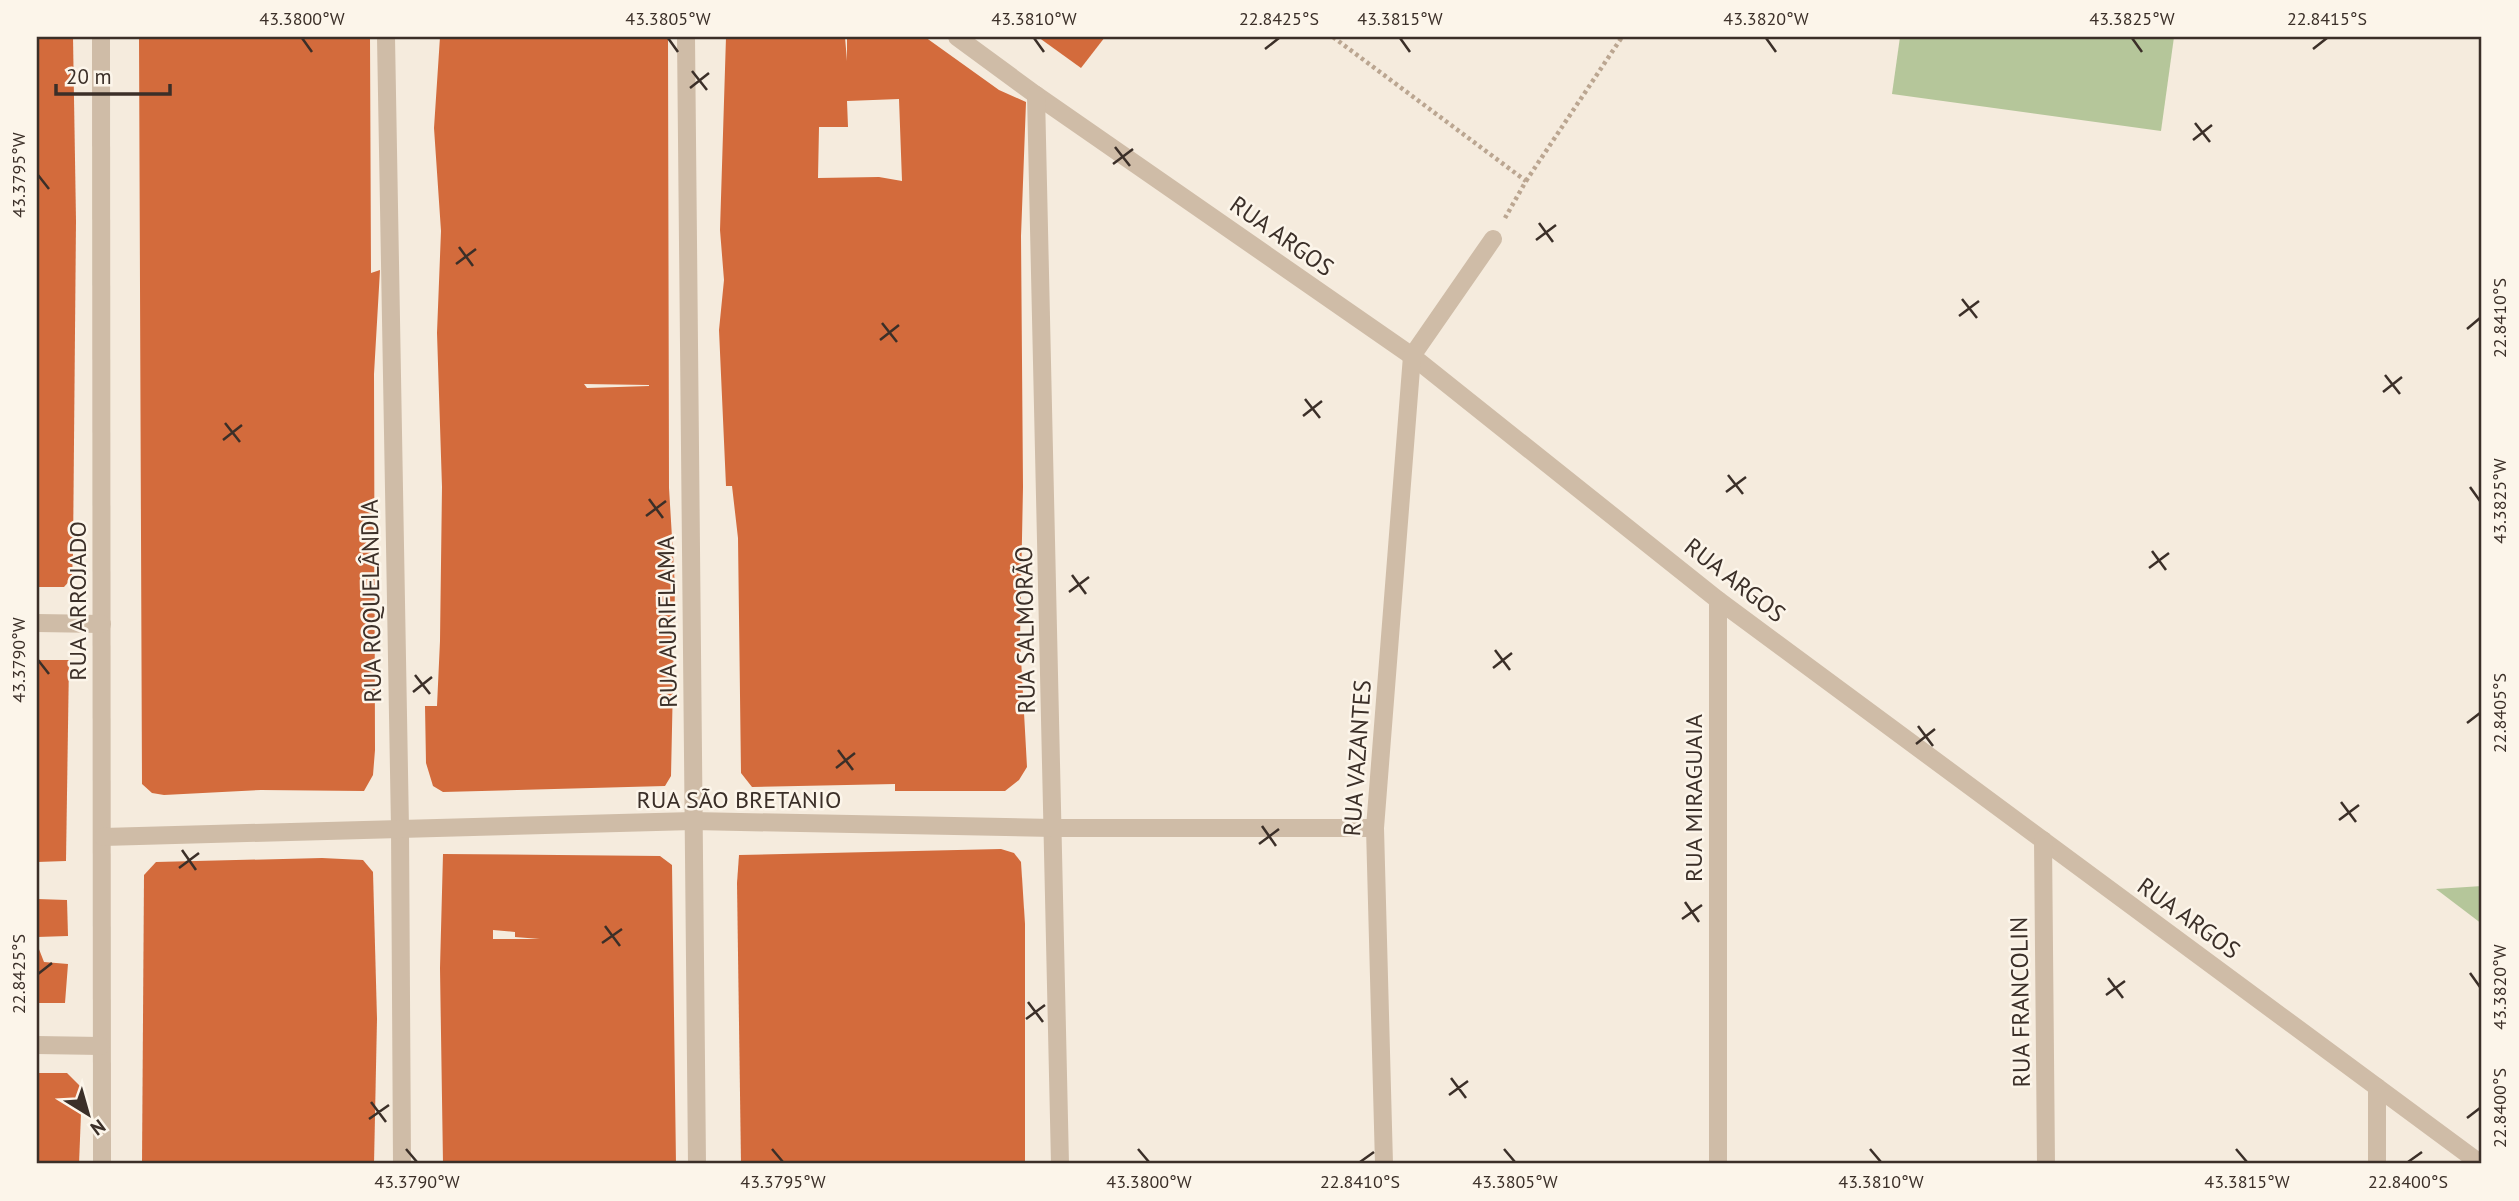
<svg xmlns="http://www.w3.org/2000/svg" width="2519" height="1201" viewBox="0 0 2519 1201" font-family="'PT Sans',sans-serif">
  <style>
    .green { fill: #b5c69a }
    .building { fill: #d36b3c; fill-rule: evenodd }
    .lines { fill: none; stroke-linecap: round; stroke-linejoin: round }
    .path { stroke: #bba691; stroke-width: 4.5; stroke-dasharray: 3.5 3.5; stroke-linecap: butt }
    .minor { stroke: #cfbca7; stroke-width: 18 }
    .ticks { fill: none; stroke: #3b2f28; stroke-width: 2.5 }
    .labels { text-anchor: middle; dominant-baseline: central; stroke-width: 5; stroke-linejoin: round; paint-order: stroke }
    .street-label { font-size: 24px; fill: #3b2f28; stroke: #fcf5ea }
    .neatline { fill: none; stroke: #3b2f28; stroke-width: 2.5 }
    .ticks-label { font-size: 18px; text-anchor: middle; fill: #3b2f28 }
  </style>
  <rect width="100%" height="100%" fill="#f5ebdd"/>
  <g class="green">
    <polygon points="1900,37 2174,37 2161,131 1892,94"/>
    <polygon points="2482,886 2482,924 2436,889"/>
  </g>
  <g class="building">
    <polygon points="37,37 73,37 76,221 73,553 72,578 64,587 37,587"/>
    <polygon points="139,37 370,37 371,273 380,270 374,374 375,750 373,775 364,791 261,790 164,795 152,793 142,784"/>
    <path d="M440 37H668L669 488 675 587 671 776 665 786 443 792 433 786 426 763 425 706H437L440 641 442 487 437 333 441 231 434 128ZM584 384 649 385V386L587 388Z"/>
    <path d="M726 37H845L847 61V37H925L999 90 1026 102 1021 236 1023 487 1020 640 1027 767 1019 780 1005 791H895V784L752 787 741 773 738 538 732 486H726L719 330 724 280 720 230ZM899 99 902 181 879 177 818 178 819 127H848L847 101Z"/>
    <polygon points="1038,37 1105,37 1081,68"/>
    <polygon points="37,660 69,660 66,861 37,862"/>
    <polygon points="1001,849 1014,853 1021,862 1025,924 1025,1164 741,1164 737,883 739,855"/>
    <path d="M443 854 660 856 672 865 676 1164H443L440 968ZM493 930 515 932V937L540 939H493Z"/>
    <polygon points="322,858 363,860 373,872 377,1019 374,1164 142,1164 144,875 156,862"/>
    <polygon points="37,899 67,900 68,936 37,937"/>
    <polygon points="37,944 44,962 68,964 65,1003 37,1003"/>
    <polygon points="37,1073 67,1073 82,1088 79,1164 37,1164"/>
  </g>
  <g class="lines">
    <g class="path">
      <polyline points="1333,37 1526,181 1505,218"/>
      <polyline points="1526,181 1622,37"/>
    </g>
    <g class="minor">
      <polyline points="101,37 102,1164"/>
      <polyline points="386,37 400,828 402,1164"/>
      <polyline points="686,37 697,1164"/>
      <polyline points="957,37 1036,95 1412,356 1718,600 2481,1164"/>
      <polyline points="1036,95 1060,1164"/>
      <polyline points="37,623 102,624"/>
      <polyline points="103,837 693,821 1054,828 1375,828"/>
      <polyline points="2043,840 2046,1164"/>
      <polyline points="37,1045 101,1046"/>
      <polyline points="2377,1087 2377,1164"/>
      <polyline points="1384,1164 1375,828 1412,356 1493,239"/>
      <polyline points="1718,1164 1718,600"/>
    </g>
  </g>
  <path class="ticks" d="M302 38 312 52M668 38 678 52M1034 38 1044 52M1400 38 1410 52M1766 38 1776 52M2132 38 2142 52M1265 49 1279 38M2313 49 2327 38M692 71 707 90M690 88 709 73M2195 123 2210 142M2193 140 2212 125M1115 147 1130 166M1113 164 1133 149M38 175 49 189M1539 223 1553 242M1536 240 1556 225M459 247 473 266M456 264 476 249M1962 299 1977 318M1959 316 1979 301M882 323 897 342M2467 329 2480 318M880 340 899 325M2385 375 2400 394M2383 392 2402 377M1305 399 1320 418M1303 416 1322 401M225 423 240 442M223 440 242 425M1728 475 1743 494M2470 487 2480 501M1726 492 1746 477M649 499 663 518M646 516 666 501M2152 551 2166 570M2149 568 2169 553M1072 575 1086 594M1069 592 1089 577M1495 650 1510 670M38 660 49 674M1493 668 1512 653M415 675 430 694M413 692 432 677M2467 723 2480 713M1918 726 1933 746M1916 744 1935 729M838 750 853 770M836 768 855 753M2341 802 2356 822M2339 820 2359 805M1262 826 1276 846M1259 844 1279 829M182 850 196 870M179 868 199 853M1685 902 1699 922M1682 919 1702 905M605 926 620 946M602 943 622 929M2470 973 2480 987M38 974 52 963M2108 978 2123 998M2106 995 2125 981M1028 1002 1043 1022M1026 1019 1045 1005M1451 1078 1466 1098M1449 1095 1468 1081M371 1102 386 1122M2467 1118 2480 1108M369 1119 389 1105M406 1149 417 1162M772 1149 783 1162M1138 1149 1149 1162M1504 1149 1515 1162M1870 1149 1881 1162M2236 1149 2247 1162M1360 1162 1374 1152M2408 1162 2422 1152"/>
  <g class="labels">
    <g class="street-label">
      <text transform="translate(1282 236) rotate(35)">RUA ARGOS</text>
      <text transform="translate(1735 580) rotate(38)">RUA ARGOS</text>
      <text transform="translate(77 601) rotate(-90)">RUA ARROJADO</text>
      <text transform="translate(371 601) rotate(-91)">RUA ROQUELÂNDIA</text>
      <text transform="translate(667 622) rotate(-91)">RUA AURIFLAMA</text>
      <text transform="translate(1025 630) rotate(-91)">RUA SALMORÃO</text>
      <text transform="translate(1357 758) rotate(-86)">RUA VAZANTES</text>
      <text transform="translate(1693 798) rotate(-90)">RUA MIRAGUAIA</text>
      <text x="739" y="799">RUA SÃO BRETANIO</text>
      <text transform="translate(2189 918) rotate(36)">RUA ARGOS</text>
      <text transform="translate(2020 1002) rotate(-91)">RUA FRANCOLIN</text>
    </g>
  </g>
  <rect width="2519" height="1201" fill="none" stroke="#fcf5ea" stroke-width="77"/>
  <g transform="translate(88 1114) rotate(143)" stroke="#fcf5ea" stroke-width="5" paint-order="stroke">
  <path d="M0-5L12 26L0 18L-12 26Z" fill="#3b2f28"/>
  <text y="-10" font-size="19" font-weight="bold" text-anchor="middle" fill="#3b2f28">N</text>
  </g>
  <path d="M56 84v10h114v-10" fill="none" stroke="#3b2f28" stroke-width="3.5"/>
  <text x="66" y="84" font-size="21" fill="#3b2f28" stroke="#fcf5ea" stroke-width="5" paint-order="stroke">20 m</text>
  <rect x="38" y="38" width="2442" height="1124" class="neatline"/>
  <g class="ticks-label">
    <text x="302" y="25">43.3800°W</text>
    <text x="668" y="25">43.3805°W</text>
    <text x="1034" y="25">43.3810°W</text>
    <text x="1279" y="25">22.8425°S</text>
    <text x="1400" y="25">43.3815°W</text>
    <text x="1766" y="25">43.3820°W</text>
    <text x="2132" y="25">43.3825°W</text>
    <text x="2327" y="25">22.8415°S</text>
    <text transform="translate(19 175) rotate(-90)" y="6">43.3795°W</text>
    <text transform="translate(2500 318) rotate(-90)" y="6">22.8410°S</text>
    <text transform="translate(2500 501) rotate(-90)" y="6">43.3825°W</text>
    <text transform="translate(19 660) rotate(-90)" y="6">43.3790°W</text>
    <text transform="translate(2500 713) rotate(-90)" y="6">22.8405°S</text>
    <text transform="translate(19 974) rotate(-90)" y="6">22.8425°S</text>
    <text transform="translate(2500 987) rotate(-90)" y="6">43.3820°W</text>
    <text transform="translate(2500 1108) rotate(-90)" y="6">22.8400°S</text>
    <text x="417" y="1188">43.3790°W</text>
    <text x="783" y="1188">43.3795°W</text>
    <text x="1149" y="1188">43.3800°W</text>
    <text x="1360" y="1188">22.8410°S</text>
    <text x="1515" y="1188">43.3805°W</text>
    <text x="1881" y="1188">43.3810°W</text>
    <text x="2247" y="1188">43.3815°W</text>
    <text x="2408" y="1188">22.8400°S</text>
  </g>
</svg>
